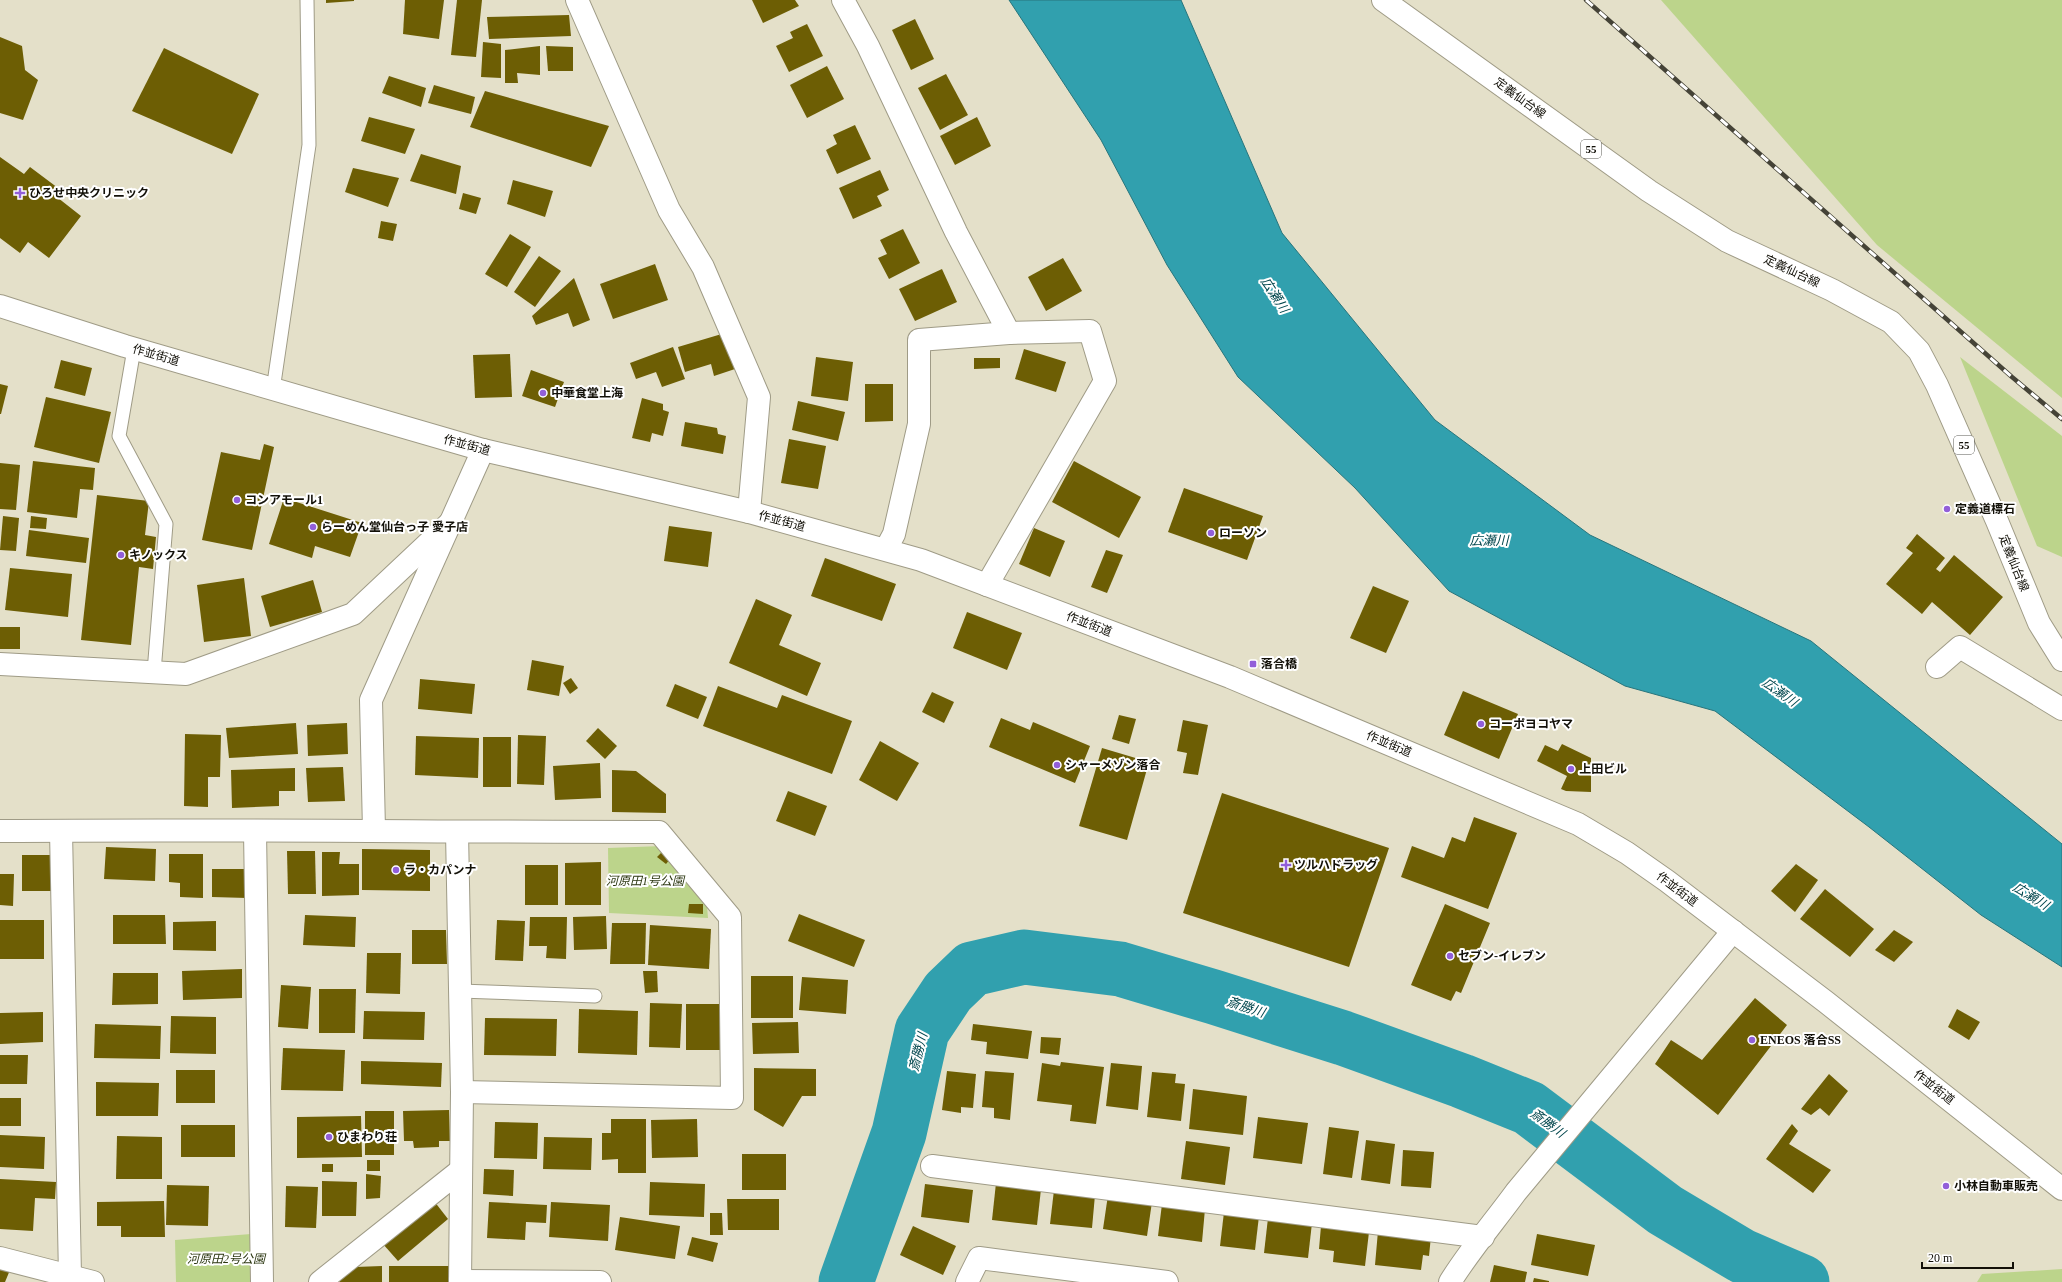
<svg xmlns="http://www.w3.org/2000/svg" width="2062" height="1282" viewBox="0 0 2062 1282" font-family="'Times New Roman','Noto Sans JP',serif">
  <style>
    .green { fill: #bcd48b }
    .water { fill: #31a0ae; stroke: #28757c }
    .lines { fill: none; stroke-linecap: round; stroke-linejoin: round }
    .river { stroke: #31a0ae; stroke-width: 55 }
    .building { fill: #6d5e04 }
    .service-casing { stroke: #9f9b86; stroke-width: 15 }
    .minor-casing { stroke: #9f9b86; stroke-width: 24 }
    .tertiary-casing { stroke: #9f9b86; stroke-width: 24 }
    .primary-casing { stroke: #9f9b86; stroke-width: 24 }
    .service { stroke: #fff; stroke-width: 13 }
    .minor { stroke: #fff; stroke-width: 22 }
    .tertiary { stroke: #fff; stroke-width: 22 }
    .primary { stroke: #fff; stroke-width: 22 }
    .rail-casing { stroke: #454337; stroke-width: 4.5 }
    .rail { stroke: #fff; stroke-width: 3; stroke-dasharray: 9; stroke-linecap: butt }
    .poi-dot { fill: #925fd9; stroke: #fff; stroke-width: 1.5 }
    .labels { text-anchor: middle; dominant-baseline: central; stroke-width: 4; stroke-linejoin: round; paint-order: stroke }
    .shield { fill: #fff; stroke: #595852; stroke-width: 1 }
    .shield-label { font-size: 11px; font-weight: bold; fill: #121008 }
    .street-label { font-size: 12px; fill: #121008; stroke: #fff }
    .poi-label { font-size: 12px; font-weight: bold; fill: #121008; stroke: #fff; text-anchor: start }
    .park-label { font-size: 12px; font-style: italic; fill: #2b3610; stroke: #fff }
    .water-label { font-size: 13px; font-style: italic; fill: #00454c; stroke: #fff }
  </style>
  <rect width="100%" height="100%" fill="#e4e0c9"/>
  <g class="green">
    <polygon points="1661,0 2062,0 2062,398 1877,245"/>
    <polygon points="1960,357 2062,436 2062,557 2037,546"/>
    <polygon points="662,846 707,906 708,918 609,913 608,848"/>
    <polygon points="251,1234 254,1282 176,1282 175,1240"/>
    <polygon points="2062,1269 2062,1282 1977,1282 1982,1274"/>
  </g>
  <polygon class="water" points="1009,0 1181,0 1282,233 1435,420 1590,535 1811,641 2062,844 2062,967 1981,915 1869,827 1715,711 1625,686 1449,591 1355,488 1238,377 1167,265 1101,140"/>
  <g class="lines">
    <polyline class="river" points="846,1282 899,1133 922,1031 948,992 972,969 1024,957 1120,969 1214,997 1343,1038 1462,1081 1529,1108 1665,1210 1742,1256 1802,1282"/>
  </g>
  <g class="building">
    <polygon points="326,0 354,0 354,1 326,3"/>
    <polygon points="405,0 444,0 439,39 403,34"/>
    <polygon points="457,0 482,0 476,57 451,55"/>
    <polygon points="752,0 795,0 799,6 763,23"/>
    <polygon points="569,15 571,36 489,39 487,17"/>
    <polygon points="915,19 934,59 911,70 892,30"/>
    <polygon points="807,24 823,56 789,72 776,46 793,38 790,32"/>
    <polygon points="0,37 22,46 25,70 38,80 23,120 0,113"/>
    <polygon points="483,42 501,44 501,78 481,77"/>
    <polygon points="540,46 540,75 517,73 518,83 505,83 505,50"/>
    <polygon points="546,46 573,47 573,71 548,71"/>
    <polygon points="164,48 259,94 232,154 132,111"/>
    <polygon points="827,66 844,99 807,118 790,85"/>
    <polygon points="946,74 968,115 940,130 918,88"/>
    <polygon points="389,76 426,88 421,107 382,93"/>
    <polygon points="434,85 475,97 471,114 428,103"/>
    <polygon points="485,91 609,126 591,167 470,127"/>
    <polygon points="369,117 415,129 405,154 361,141"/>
    <polygon points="977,117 991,146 955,165 940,136"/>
    <polygon points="855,125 871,159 837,174 826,150 837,144 833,135"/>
    <polygon points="421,154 461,166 456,194 410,181"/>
    <polygon points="0,157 24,174 30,167 58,188 53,194 81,216 49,258 28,242 20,253 0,238"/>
    <polygon points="353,168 399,178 388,207 345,192"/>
    <polygon points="880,170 889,190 877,196 882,206 853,219 839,188"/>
    <polygon points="513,180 553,191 545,217 507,204"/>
    <polygon points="463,193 481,198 476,214 459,209"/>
    <polygon points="381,221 397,224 393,241 378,238"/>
    <polygon points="903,229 920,263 889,279 878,258 887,254 880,240"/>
    <polygon points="510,234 531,247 507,287 485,274"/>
    <polygon points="539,256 561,271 535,307 514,292"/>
    <polygon points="1063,258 1082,291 1046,311 1028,277"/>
    <polygon points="655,264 668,300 613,319 600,284"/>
    <polygon points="942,269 957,302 915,321 899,289"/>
    <polygon points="574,278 590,320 573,327 568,313 536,325 532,316"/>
    <polygon points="725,333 735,369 714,376 711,364 685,372 678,347"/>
    <polygon points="673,347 685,379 662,387 656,372 636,379 630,363"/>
    <polygon points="1024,349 1066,362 1056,392 1015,379"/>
    <polygon points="510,354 512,397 475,398 473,355"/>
    <polygon points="816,357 853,362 848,401 811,396"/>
    <polygon points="974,358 1000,358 1000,368 974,369"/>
    <polygon points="61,360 92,368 85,396 54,388"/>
    <polygon points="531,370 564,382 555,407 522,396"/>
    <polygon points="0,384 8,386 1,414 0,414"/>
    <polygon points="865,384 893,384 893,421 865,422"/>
    <polygon points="46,397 111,412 99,463 34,447"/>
    <polygon points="642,398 663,404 663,410 669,412 663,436 652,433 650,442 632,438"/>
    <polygon points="798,401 845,412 838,441 792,430"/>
    <polygon points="685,422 717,428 718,434 726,436 723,454 681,446"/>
    <polygon points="789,439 826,446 818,489 781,483"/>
    <polygon points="264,444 274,447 252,550 202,540 221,452 260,460"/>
    <polygon points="33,461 95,468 93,490 80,489 77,518 27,512"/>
    <polygon points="1074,461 1141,497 1119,538 1052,502"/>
    <polygon points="0,463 20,465 16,510 0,509"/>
    <polygon points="1184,488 1263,516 1247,560 1168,532"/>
    <polygon points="97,495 149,501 145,535 156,537 153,569 139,567 131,645 81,640"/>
    <polygon points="284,498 362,523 350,557 315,546 312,558 269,544"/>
    <polygon points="3,516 19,518 16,551 0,550"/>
    <polygon points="31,516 47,518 46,529 30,528"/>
    <polygon points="669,526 712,532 708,567 664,561"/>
    <polygon points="1034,528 1065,541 1050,577 1019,564"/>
    <polygon points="29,530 89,538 86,563 26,556"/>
    <polygon points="1917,534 1945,558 1936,569 1940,572 1954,555 2003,597 1970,635 1932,602 1922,614 1886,584 1913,553 1906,548"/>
    <polygon points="1106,550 1123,555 1107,593 1091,587"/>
    <polygon points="825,558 896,584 882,621 811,596"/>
    <polygon points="10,568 72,574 68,617 5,610"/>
    <polygon points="244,578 251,636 204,642 197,585"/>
    <polygon points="313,580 322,612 270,627 261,596"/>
    <polygon points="1373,586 1409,601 1386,653 1350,638"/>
    <polygon points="756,599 792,615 779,645 821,663 807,696 729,663"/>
    <polygon points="967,612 1022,633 1007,670 953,648"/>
    <rect x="0" y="627" width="20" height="22"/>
    <polygon points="532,660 564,666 559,696 527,690"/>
    <polygon points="571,678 578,688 570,694 563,683"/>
    <polygon points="420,679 475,684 472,714 418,709"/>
    <polygon points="675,684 707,697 698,719 666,706"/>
    <polygon points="718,686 777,708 782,695 852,721 832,774 703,726"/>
    <polygon points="1463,691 1518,714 1499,759 1444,735"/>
    <polygon points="932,692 954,702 944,723 922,712"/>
    <polygon points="1119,715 1136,719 1129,744 1112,739"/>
    <polygon points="1001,718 1030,730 1033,722 1090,746 1075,783 989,747"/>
    <polygon points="1183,720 1208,725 1198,775 1183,773 1187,753 1177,751"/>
    <polygon points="296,723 298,754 229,758 226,728"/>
    <polygon points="347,723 348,754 308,756 307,725"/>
    <polygon points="598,728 617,746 605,759 586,741"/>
    <polygon points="185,734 221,735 220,777 208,777 208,807 184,806"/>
    <polygon points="518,735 546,736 544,785 517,784"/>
    <polygon points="416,736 479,738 478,778 415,775"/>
    <rect x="483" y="737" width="28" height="50"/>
    <polygon points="880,741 919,763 897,801 859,780"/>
    <polygon points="1562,744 1591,758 1591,792 1566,791 1561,789 1567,776 1537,761 1545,745 1558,751"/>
    <polygon points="1102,748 1149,762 1127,840 1079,826"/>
    <polygon points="600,763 601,798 555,800 553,766"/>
    <polygon points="343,767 345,801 308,802 306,768"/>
    <polygon points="295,768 295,791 279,791 279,806 232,808 231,770"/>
    <polygon points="612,770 636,771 666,794 666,813 612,812"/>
    <polygon points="788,791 827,806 815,836 776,821"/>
    <polygon points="1222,793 1389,848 1349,967 1183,913"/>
    <polygon points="1474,817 1517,833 1488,909 1401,877 1412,846 1444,858 1452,837 1465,842"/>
    <polygon points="106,847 156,849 155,881 104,879"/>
    <polygon points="362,849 430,850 430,891 362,890"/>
    <polygon points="287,851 315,851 316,894 288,894"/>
    <polygon points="322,852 340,852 339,864 359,864 359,895 322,896"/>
    <polygon points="662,852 670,859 666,864 657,857"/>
    <polygon points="169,854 203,854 203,898 180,897 180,883 169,882"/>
    <rect x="22" y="855" width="32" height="36"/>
    <polygon points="601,862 601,905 565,905 565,863"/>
    <polygon points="1796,864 1818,880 1795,912 1771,891"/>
    <rect x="525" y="865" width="33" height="40"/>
    <polygon points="212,869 247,869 247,898 212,897"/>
    <polygon points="0,874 14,874 13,906 0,905"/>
    <polygon points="1825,889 1874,929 1850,957 1800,919"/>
    <polygon points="689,904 703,904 703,914 688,913"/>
    <polygon points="1445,904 1490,923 1461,993 1456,991 1451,1001 1411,985"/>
    <polygon points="799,914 865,940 854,967 788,941"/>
    <polygon points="113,915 165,915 166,944 113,944"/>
    <polygon points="305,915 356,917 355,947 303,945"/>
    <polygon points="606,916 607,949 574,950 573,917"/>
    <polygon points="530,917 567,917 566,959 546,958 547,946 529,946"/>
    <rect x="0" y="920" width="44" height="39"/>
    <polygon points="497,920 525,921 523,961 495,960"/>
    <polygon points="216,921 216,951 173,950 173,922"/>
    <polygon points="612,923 646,923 645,964 610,964"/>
    <polygon points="650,925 711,929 709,969 648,965"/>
    <polygon points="412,930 446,930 447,964 412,964"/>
    <polygon points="1894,930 1913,942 1894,962 1875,950"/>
    <polygon points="367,953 401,953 400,994 366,993"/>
    <polygon points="242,969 242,998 183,1000 182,971"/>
    <polygon points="643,971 657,971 658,992 645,993"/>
    <polygon points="113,973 158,973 158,1004 112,1005"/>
    <rect x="751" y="976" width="42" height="42"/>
    <polygon points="802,977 848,980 846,1014 799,1010"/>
    <polygon points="281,985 311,987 308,1029 278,1027"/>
    <polygon points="319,989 356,989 355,1033 319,1033"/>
    <polygon points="1755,998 1787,1025 1718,1115 1655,1064 1671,1040 1702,1060"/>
    <polygon points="650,1003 682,1004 680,1048 649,1047"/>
    <rect x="686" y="1004" width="35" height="46"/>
    <polygon points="579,1009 638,1011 637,1055 578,1053"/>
    <polygon points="1957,1009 1980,1022 1969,1040 1948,1027"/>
    <polygon points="364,1011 425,1012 424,1040 363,1039"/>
    <polygon points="43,1012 43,1042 0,1044 0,1013"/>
    <polygon points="171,1016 216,1017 216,1054 170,1053"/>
    <polygon points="485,1018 557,1019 556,1056 484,1055"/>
    <polygon points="798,1022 799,1053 753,1054 752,1023"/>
    <polygon points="95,1024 161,1026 160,1059 94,1058"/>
    <polygon points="973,1024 1032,1031 1028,1059 986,1054 987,1042 971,1040"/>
    <polygon points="1041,1037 1061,1038 1059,1055 1040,1053"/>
    <polygon points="283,1048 345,1050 343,1091 281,1090"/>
    <polygon points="0,1055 28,1055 27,1084 0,1084"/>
    <polygon points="361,1061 442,1063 441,1087 361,1084"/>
    <polygon points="1061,1062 1104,1067 1096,1124 1070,1121 1072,1105 1037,1101 1042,1063 1060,1066"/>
    <polygon points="1111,1063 1142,1066 1138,1110 1106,1106"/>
    <polygon points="754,1068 816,1069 816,1096 802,1096 783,1127 754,1110"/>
    <rect x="176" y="1070" width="39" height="33"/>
    <polygon points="947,1071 976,1074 973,1108 961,1107 961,1113 942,1110"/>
    <polygon points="985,1071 1014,1073 1010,1120 994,1118 994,1108 982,1107"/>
    <polygon points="1152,1072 1176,1074 1175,1083 1185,1084 1181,1121 1147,1117"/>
    <polygon points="1829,1074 1848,1091 1829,1116 1820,1108 1811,1115 1801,1109"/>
    <polygon points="96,1082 159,1083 158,1116 96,1116"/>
    <polygon points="1193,1089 1247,1096 1243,1135 1189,1129"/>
    <rect x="0" y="1098" width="21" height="28"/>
    <polygon points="449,1110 450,1141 439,1141 439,1147 414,1148 413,1141 404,1141 403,1111"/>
    <rect x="365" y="1111" width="29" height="44"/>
    <polygon points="361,1116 362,1157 297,1158 297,1117"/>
    <polygon points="1258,1117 1308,1123 1302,1164 1253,1158"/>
    <polygon points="611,1119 646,1119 646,1173 618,1173 618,1159 602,1160 602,1133 611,1133"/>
    <polygon points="697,1119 698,1157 652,1158 651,1120"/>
    <polygon points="495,1122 538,1123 537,1159 494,1158"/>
    <polygon points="1792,1124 1798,1131 1789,1144 1831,1170 1813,1193 1766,1159"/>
    <rect x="181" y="1125" width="54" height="32"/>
    <polygon points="1329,1127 1359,1131 1352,1178 1323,1174"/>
    <polygon points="0,1135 45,1137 44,1169 0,1167"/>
    <polygon points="117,1136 162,1137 162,1179 116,1179"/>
    <polygon points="544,1137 592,1138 591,1170 543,1169"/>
    <polygon points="1366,1140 1395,1144 1390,1184 1361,1180"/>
    <polygon points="1186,1141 1230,1147 1225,1185 1181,1179"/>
    <polygon points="1403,1150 1434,1152 1431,1188 1401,1186"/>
    <rect x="742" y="1154" width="44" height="36"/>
    <rect x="367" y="1160" width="13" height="11"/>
    <rect x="322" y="1164" width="11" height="8"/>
    <polygon points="484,1169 514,1170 513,1196 483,1194"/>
    <polygon points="366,1174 381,1176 380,1198 366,1199"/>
    <polygon points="0,1179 56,1182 55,1199 35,1198 33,1231 0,1229"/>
    <polygon points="322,1181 357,1182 356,1216 322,1216"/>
    <polygon points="650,1182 705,1184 704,1217 649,1215"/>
    <polygon points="996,1183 1041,1189 1037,1225 992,1220"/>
    <polygon points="925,1184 973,1190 969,1223 921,1217"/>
    <polygon points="167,1185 209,1186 208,1226 166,1225"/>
    <polygon points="286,1186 318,1187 316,1228 285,1227"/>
    <polygon points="1054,1190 1095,1195 1092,1228 1050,1224"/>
    <polygon points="1108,1195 1152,1202 1147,1236 1103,1229"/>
    <polygon points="727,1199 779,1199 779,1230 728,1230"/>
    <polygon points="164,1201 165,1237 121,1237 121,1226 97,1226 97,1202"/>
    <polygon points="434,1201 448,1219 398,1261 383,1244"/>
    <polygon points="489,1202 547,1205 546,1223 526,1222 525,1240 487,1238"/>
    <polygon points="551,1202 610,1205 608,1241 549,1237"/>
    <polygon points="1162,1204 1205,1209 1202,1242 1158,1236"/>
    <polygon points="1224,1212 1259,1216 1255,1250 1220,1246"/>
    <polygon points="710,1213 722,1213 723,1235 710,1235"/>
    <polygon points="620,1217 680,1226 675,1259 615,1250"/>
    <polygon points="1268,1218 1312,1223 1308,1258 1264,1253"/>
    <polygon points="913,1226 956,1246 943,1275 900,1255"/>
    <polygon points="1321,1226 1369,1232 1365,1266 1333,1262 1334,1251 1319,1249"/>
    <polygon points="1378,1231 1431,1236 1429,1256 1423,1255 1421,1270 1375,1265"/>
    <polygon points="1537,1234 1595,1245 1588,1276 1531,1265"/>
    <polygon points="692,1237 718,1243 713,1262 687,1255"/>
    <polygon points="1494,1265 1527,1272 1525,1282 1490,1282"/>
    <polygon points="382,1266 382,1282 339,1282 355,1267"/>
    <rect x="389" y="1266" width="62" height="16"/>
    <polygon points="0,1267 10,1270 5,1282 0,1282"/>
    <polygon points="1534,1278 1549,1281 1549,1282 1533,1282"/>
  </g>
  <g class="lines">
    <defs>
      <g id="service">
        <polyline points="134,349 119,436 166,524 154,672"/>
        <polyline points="273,390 309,145 307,0"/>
        <polyline points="460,991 595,996"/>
      </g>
      <g id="minor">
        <polyline points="577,0 669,210 703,267 759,397 749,512"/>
        <polyline points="843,0 868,46 956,232 1009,333"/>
        <polyline points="886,549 894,534 919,424 919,340 1009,333 1090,331 1105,381 987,585"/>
        <polyline points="0,664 186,674 353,614 452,521"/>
        <polyline points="1937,667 1960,647 2062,709"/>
        <polyline points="374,830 371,700 483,450"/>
        <path d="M0 831C220 829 439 832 659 832L730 917 732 1098 462 1092"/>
        <polyline points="61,831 70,1276"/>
        <polyline points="255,831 262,1282"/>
        <polyline points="457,832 462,1092 460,1282"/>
        <polyline points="932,1166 1483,1237"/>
        <polyline points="0,1258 93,1282"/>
        <polyline points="460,1281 600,1282"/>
        <polyline points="320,1282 461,1170"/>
        <polyline points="967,1282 979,1258 1167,1282"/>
      </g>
      <g id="tertiary">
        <polyline points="0,306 125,346 483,450 749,512 921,560 1230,677 1578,824 1627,853 1667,881 1826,1002 2062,1189"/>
        <path d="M1450 1282C1470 1250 1494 1222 1516 1192L1733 931"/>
      </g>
      <polyline id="primary" points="1383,0 1649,191 1727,241 1832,290 1891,322 1919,351 1937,385 1997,521 2039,623 2062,660"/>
    </defs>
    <use href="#service" class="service-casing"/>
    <use href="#minor" class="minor-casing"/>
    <use href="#tertiary" class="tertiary-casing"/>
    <use href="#primary" class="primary-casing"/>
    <use href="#service" class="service"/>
    <use href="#minor" class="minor"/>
    <use href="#tertiary" class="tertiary"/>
    <use href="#primary" class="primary"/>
    <defs>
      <polyline id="rail" points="1586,0 2012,377 2062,419"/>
    </defs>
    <use href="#rail" class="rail-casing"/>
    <use href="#rail" class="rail"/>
  </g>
  <g class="poi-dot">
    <path d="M18 187h4v4h4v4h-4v4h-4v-4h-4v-4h4z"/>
    <circle cx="543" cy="393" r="4"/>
    <circle cx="237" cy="500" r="4"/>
    <circle cx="1947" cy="509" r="4"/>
    <circle cx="313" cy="527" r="4"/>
    <circle cx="1211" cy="533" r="4"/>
    <circle cx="121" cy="555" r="4"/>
    <rect x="1249" y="660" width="8" height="8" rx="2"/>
    <circle cx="1481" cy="724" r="4"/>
    <circle cx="1057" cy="765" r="4"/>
    <circle cx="1571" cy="769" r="4"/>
    <path d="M1284 859h4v4h4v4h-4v4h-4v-4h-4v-4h4z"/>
    <circle cx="396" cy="870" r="4"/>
    <circle cx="1450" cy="956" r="4"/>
    <circle cx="1752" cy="1040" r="4"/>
    <circle cx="329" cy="1137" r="4"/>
    <circle cx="1946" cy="1186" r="4"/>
  </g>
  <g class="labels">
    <g class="shield">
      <rect x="1581" y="140" width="20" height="18" rx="3"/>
      <rect x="1954" y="436" width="20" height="18" rx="3"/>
    </g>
    <g class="shield-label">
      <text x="1591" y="149">55</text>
      <text x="1964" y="445">55</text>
    </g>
    <g class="street-label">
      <text transform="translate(1520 98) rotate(36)">定義仙台線</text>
      <text transform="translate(1792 271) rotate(25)">定義仙台線</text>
      <text transform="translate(156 355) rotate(16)">作並街道</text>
      <text transform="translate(467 445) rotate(15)">作並街道</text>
      <text transform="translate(782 521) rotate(15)">作並街道</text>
      <text transform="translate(2014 563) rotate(68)">定義仙台線</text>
      <text transform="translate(1089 624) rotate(21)">作並街道</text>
      <text transform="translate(1389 744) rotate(23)">作並街道</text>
      <text transform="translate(1677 889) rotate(37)">作並街道</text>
      <text transform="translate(1934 1087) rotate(38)">作並街道</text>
    </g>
    <g class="poi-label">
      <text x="29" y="193">ひろせ中央クリニック</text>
      <text x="551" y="393">中華食堂上海</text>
      <text x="245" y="500">コンアモール1</text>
      <text x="1955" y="509">定義道標石</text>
      <text x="321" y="527">らーめん堂仙台っ子 愛子店</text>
      <text x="1219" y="533">ローソン</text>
      <text x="129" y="555">キノックス</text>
      <text x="1261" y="664">落合橋</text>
      <text x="1489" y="724">コーポヨコヤマ</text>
      <text x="1065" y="765">シャーメゾン落合</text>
      <text x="1579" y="769">上田ビル</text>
      <text x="1294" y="865">ツルハドラッグ</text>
      <text x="404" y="870">ラ・カパンナ</text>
      <text x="1458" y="956">セブン-イレブン</text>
      <text x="1760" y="1040">ENEOS 落合SS</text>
      <text x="337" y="1137">ひまわり荘</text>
      <text x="1954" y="1186">小林自動車販売</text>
    </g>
    <g class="park-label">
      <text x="645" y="881">河原田1号公園</text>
      <text x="226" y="1259">河原田2号公園</text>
    </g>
    <g class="water-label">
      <text transform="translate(1275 295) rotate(57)">広瀬川</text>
      <text x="1489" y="540">広瀬川</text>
      <text transform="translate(1780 692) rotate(35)">広瀬川</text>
      <text transform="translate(2031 896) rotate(32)">広瀬川</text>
      <text transform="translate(1246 1007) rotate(18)">斎勝川</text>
      <text transform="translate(918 1052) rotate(-76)">斎勝川</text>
      <text transform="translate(1548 1123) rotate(36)">斎勝川</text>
    </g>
  </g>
  <path d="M1922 1262v6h91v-6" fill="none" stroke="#121008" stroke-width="2"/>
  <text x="1928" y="1262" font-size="12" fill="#121008" stroke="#ffffff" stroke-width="3" paint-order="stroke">20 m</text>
</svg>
